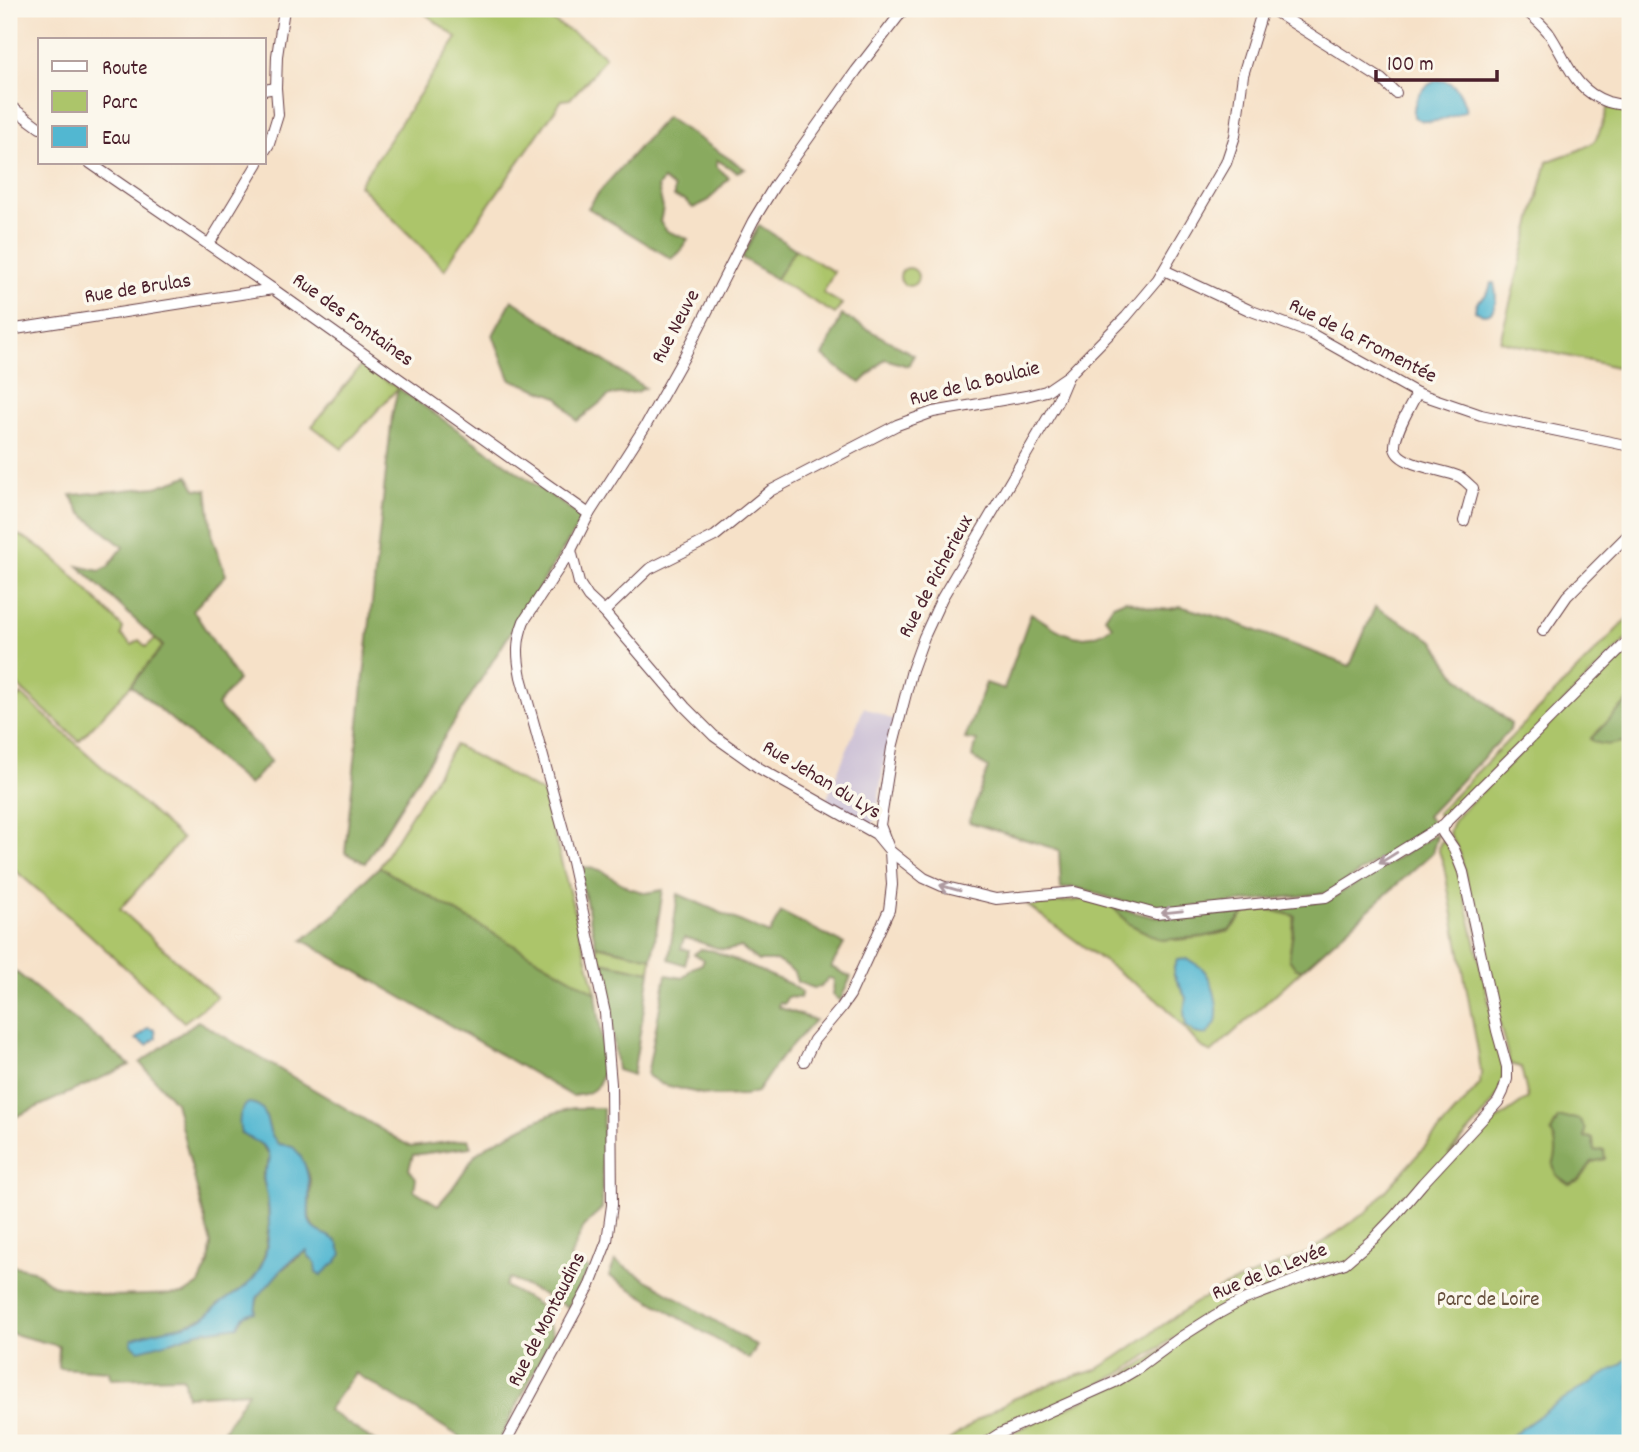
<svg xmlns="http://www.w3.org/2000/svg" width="1639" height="1452" viewBox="0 0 1639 1452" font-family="Dekko,sans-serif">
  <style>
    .industrial { fill: #cbbfd5 }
    .green { fill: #acc56a; stroke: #7b724a; stroke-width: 2 }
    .forest { fill: #89aa5e; stroke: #6a6444; stroke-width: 2; fill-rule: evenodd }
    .water { fill: #52b7d1; stroke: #4e6b7e; stroke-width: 2 }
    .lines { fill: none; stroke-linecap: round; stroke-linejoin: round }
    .minor-casing { stroke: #643c43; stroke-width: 12 }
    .minor { stroke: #fff; stroke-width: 10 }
    .oneway { stroke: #ae9aa0 }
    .labels { text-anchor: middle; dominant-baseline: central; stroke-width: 7; stroke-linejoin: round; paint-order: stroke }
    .street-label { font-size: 21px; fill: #4a1f2b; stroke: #fbf7ec }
    .park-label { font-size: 21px; fill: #67513e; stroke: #fbf7ec }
  </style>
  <rect width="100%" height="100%" fill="#fbf7ec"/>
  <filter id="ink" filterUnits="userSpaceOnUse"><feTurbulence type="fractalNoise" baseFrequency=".0143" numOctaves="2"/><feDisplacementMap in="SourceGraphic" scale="14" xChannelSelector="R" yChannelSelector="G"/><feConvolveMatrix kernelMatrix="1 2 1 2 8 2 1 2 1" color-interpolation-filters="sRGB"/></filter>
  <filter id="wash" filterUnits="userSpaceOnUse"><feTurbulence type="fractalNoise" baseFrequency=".00686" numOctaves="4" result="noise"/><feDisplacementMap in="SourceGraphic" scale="28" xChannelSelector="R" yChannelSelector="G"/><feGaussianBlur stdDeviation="1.57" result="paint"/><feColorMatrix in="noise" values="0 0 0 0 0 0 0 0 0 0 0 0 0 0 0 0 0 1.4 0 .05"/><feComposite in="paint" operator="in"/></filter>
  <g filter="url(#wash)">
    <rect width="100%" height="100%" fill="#f6e1c8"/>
    <polygon class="industrial" points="864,707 895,721 885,755 876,819 868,826 826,801"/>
    <g class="green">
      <polygon points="419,9 532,9 587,41 605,57 592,75 570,99 562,100 453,256 445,270 359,185 457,38"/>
      <path d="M1608 107 1630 110V370L1500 341 1547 162C1559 156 1587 150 1595 140 1600 134 1605 115 1608 107Z"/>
      <polygon points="795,249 834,272 823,293 842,304 835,314 776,279"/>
      <circle cx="909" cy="277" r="9"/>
      <polygon points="361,366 398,388 342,449 312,426"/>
      <path d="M18 535C53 549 95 599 123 628L121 635 132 645 139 640 146 647 155 639 163 647 131 685 79 741 9 678V543Z"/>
      <polygon points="1630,616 1630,636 1445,821 1437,813"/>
      <path d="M1630 644V1443H989L1090 1397 1254 1291 1246 1293 1211 1313 1118 1375 1103 1382 1002 1429 979 1443H945L976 1421 1011 1400 1055 1382 1096 1370 1117 1357 1193 1304 1223 1287 1308 1253 1369 1210 1480 1084 1481 1073 1478 1051 1444 866 1438 848 1442 840 1448 845 1458 868 1503 1062C1504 1072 1504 1080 1500 1089 1492 1110 1463 1137 1448 1155L1528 1098 1521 1067 1510 1064 1491 990 1460 853 1449 833 1453 822 1460 813Z"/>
      <polygon points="21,694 182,839 120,909 217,997 184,1022 89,934 9,865 9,707"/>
      <polygon points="455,745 543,793 596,993 379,867"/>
      <polygon points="1087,899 1113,907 1129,924 1176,940 1203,937 1229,931 1249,908 1256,906 1295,916 1289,959 1296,968 1303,969 1211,1053 1199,1045 1164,1005 1028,906"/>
      <polygon points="596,945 652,958 650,972 601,962"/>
    </g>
    <g class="forest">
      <polygon points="666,117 745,169 737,172 717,160 716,166 729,178 708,201 693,208 685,200 674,197 674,188 663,180 658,187 663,208 660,222 667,231 688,239 682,250 672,259 588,208 599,192"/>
      <polygon points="759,225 795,249 776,279 742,258"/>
      <polygon points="512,300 645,388 637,392 610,395 577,421 558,397 510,379 493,335"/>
      <polygon points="842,315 914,355 908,366 885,359 861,383 846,374 823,356"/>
      <polygon points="398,388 583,518 365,863 345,853 392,416"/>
      <polygon points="188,476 196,489 207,490 213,540 226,575 193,610 238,680 217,705 271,761 249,785 131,685 163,646 78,566 100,571 108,567 123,547 80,512 71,495 156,487"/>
      <path d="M1125 600C1143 605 1162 614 1180 606L1228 620 1350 666 1375 607 1434 641 1454 673 1511 724 1510 730 1427 816 1433 824 1328 893 1154 911 1074 887 1061 889 1059 850 969 822 988 768 972 757 977 741 965 739 986 683 1004 689 1031 613C1057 630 1082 650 1112 626L1105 617 1113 605Z"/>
      <path d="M1630 699V748L1623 742C1610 745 1602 747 1590 739Z"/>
      <polygon points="1438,833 1432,853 1303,969 1296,969 1289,959 1295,916 1256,906 1329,900"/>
      <polygon points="578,866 600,870 629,888 646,893 663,890 652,958 596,945"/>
      <path d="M379 867 596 993C598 1013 609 1071 597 1086 591 1094 581 1095 572 1096L303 940 337 913 364 881Z"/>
      <path d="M678 894 769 934 781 912 844 944 831 967 851 977 840 1001 833 995 834 979 828 978 821 987 814 988 797 982 794 972 777 961H758L741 947C721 955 704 941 684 938L681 949 689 950 685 965 669 959Z"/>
      <polygon points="1113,907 1154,917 1249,908 1229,931 1203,937 1161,940 1129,924"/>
      <polygon points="701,949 714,951 790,984 802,992 800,998 787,997 784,1004 779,1003 778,1007 815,1020 778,1061 757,1092 746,1095 715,1096 702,1094 661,1084 647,1075 666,975 683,978 692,968 702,964 704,960 694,954"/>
      <polygon points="601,962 650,972 633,1075 617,1070 609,1001"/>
      <polygon points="9,966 11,968 130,1065 9,1120"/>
      <path d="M198 1021 411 1147 468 1139 471 1147 413 1155 409 1169 416 1178 414 1190 438 1205 451 1190 476 1154 490 1144 525 1126 554 1113 573 1108H603L602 1208 583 1228 570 1258 589 1269 568 1307 509 1278 505 1286 539 1305 553 1334 498 1443H458L460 1437 355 1373 328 1410 377 1443H245L224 1430 248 1392 187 1396 183 1377 110 1379 109 1371 58 1368 59 1346 9 1333V1265L33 1270 52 1285 110 1296 184 1294 199 1284 209 1263 211 1244 175 1102 140 1063ZM266 1116 271 1136 278 1144 292 1146C297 1153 304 1162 307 1170 319 1196 292 1225 331 1238L315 1263 308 1255V1251C292 1260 268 1280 259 1296 256 1301 256 1307 255 1312 245 1314 242 1316 238 1326L198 1332 173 1341 180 1327 204 1318 218 1305 250 1283 259 1271 265 1253 269 1224 267 1194 262 1176 270 1158 269 1154 259 1142 241 1134Z"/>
      <path d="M1558 1118H1572L1580 1120 1585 1129 1584 1137 1593 1138 1594 1151 1604 1150 1605 1159 1592 1162 1579 1180 1569 1184 1556 1175 1553 1165C1558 1152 1557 1144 1551 1132Z"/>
      <polygon points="615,1261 757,1346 749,1359 609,1276"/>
    </g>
    <g class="water">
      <path d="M1438 80C1456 81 1462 94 1466 110L1463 112C1447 118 1430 127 1414 117 1412 100 1423 85 1438 80Z"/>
      <path d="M1491 283H1494C1498 299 1497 322 1475 311 1476 297 1483 301 1488 292 1490 289 1490 286 1491 283Z"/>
      <path d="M1188 959C1192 962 1198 965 1202 968 1213 979 1220 1007 1216 1022 1214 1027 1210 1030 1206 1035L1195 1033 1186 1026 1184 1012 1186 998 1174 975V967L1177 960Z"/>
      <polygon points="148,1028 155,1030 156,1038 147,1045 136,1039"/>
      <path d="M248 1103C268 1104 265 1120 271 1134 273 1137 276 1141 278 1144L292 1146C308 1161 310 1181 309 1202 309 1207 308 1214 309 1219 312 1234 330 1233 338 1243 339 1246 341 1251 342 1254L336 1262 321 1275 316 1273 315 1263 308 1255 307 1251 294 1258 282 1269 257 1298 255 1312C245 1314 242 1316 238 1326L198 1332 173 1341 139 1350 131 1344 132 1339C151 1330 179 1329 200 1320 208 1316 214 1308 221 1303 234 1294 250 1286 258 1272 272 1249 271 1207 264 1182 262 1173 266 1170 269 1162 274 1147 252 1139 241 1134 238 1122 238 1111 248 1103Z"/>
      <polygon points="1630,1356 1630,1443 1502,1443 1557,1403 1620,1365"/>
    </g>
  </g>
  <g filter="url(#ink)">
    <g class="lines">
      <defs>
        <g id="minor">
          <polyline points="1271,9 1381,79 1396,93"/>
          <path d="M1524 9C1532 16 1541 23 1548 32 1567 59 1572 90 1608 102 1615 104 1623 105 1630 106"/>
          <polyline points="264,90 276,88"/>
          <polyline points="9,105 40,128"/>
          <polyline points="264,152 269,144 278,115 276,88 277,56 284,9"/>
          <polyline points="90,163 273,289 589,514"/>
          <polyline points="209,244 258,163"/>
          <polyline points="1164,270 1249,310 1310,333 1417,393 1481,415 1630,446"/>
          <polyline points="9,330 273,289"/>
          <path d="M1417 393C1410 408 1396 429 1395 445 1393 466 1445 469 1460 477 1465 480 1469 485 1473 488L1464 521"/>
          <polyline points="571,550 579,583 588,597 604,612 685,707 714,736 759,768 876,834 890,851 924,878 942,886 996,899 1075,892 1156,914 1326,897 1446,823"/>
          <polyline points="604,612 649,569 715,536 770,491 897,425 933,412 1026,396 1046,391 1068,376 1126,317 1158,279 1226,163 1235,136 1243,75 1263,9"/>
          <polyline points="1543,631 1567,596 1630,533"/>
          <polyline points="804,1061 814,1040 841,1008 850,995 889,910 892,885 890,851 880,825 892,748 912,670 924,637 942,598 1057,402 1068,376"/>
          <path d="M505 1443 590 1285 607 1241 612 1205 611 1084 605 1013 572 862 521 677C517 657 516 641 524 621L571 550 589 514 646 425 684 357 753 221 775 185 856 71 904 9"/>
          <polyline points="985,1443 999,1434 1115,1382 1139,1368 1181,1337 1214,1316 1243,1300 1309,1275 1345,1263 1373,1239 1394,1217 1423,1183 1498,1102 1503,1092 1507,1079 1507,1067 1497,1031 1463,872 1454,849 1443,833 1443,828 1446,822 1630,639"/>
        </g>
      </defs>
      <use href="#minor" class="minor-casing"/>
      <use href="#minor" class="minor"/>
    </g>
    <defs><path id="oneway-shaft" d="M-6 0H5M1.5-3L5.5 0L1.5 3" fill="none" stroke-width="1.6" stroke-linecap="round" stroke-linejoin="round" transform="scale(1.75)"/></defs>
    <g class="oneway">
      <use href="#oneway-shaft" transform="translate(1388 858) rotate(148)"/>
      <use href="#oneway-shaft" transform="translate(950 888) rotate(-164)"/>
      <use href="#oneway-shaft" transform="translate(1172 912) rotate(174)"/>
    </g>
  </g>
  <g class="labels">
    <g class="street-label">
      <text transform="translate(138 290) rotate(-9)">Rue de Brulas</text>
      <text transform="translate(352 321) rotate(36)">Rue des Fontaines</text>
      <text transform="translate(677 327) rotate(-62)">Rue Neuve</text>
      <text transform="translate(1362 342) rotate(27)">Rue de la Fromentée</text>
      <text transform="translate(975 385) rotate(-14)">Rue de la Boulaie</text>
      <text transform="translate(937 577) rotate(-62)">Rue de Picherieux</text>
      <text transform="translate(821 781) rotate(31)">Rue Jehan du Lys</text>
      <text transform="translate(1270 1273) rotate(-22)">Rue de la Levée</text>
      <text transform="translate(548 1320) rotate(-63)">Rue de Montaudins</text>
    </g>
    <g class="park-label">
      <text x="1488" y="1301">Parc de Loire</text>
    </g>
  </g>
  <rect width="1639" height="1452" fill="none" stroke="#fbf7ec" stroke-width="35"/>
  <rect x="38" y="38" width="228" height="126" fill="#fbf7ec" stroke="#b4a19f" stroke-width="2"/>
  <rect x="52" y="61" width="35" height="10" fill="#ffffff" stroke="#b4a19f" stroke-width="2"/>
  <text x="102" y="74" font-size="21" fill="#4a1f2b">Route</text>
  <rect x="52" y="91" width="35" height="21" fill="#acc56a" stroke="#b4a19f" stroke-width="2"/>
  <text x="102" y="108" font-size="21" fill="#4a1f2b">Parc</text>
  <rect x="52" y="126" width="35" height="21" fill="#52b7d1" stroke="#b4a19f" stroke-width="2"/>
  <text x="102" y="144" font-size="21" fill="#4a1f2b">Eau</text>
  <path d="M1376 70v10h121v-10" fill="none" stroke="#4a1f2b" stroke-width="3.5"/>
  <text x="1387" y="70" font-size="21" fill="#4a1f2b" stroke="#fbf7ec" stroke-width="5" paint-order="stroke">100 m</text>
</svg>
